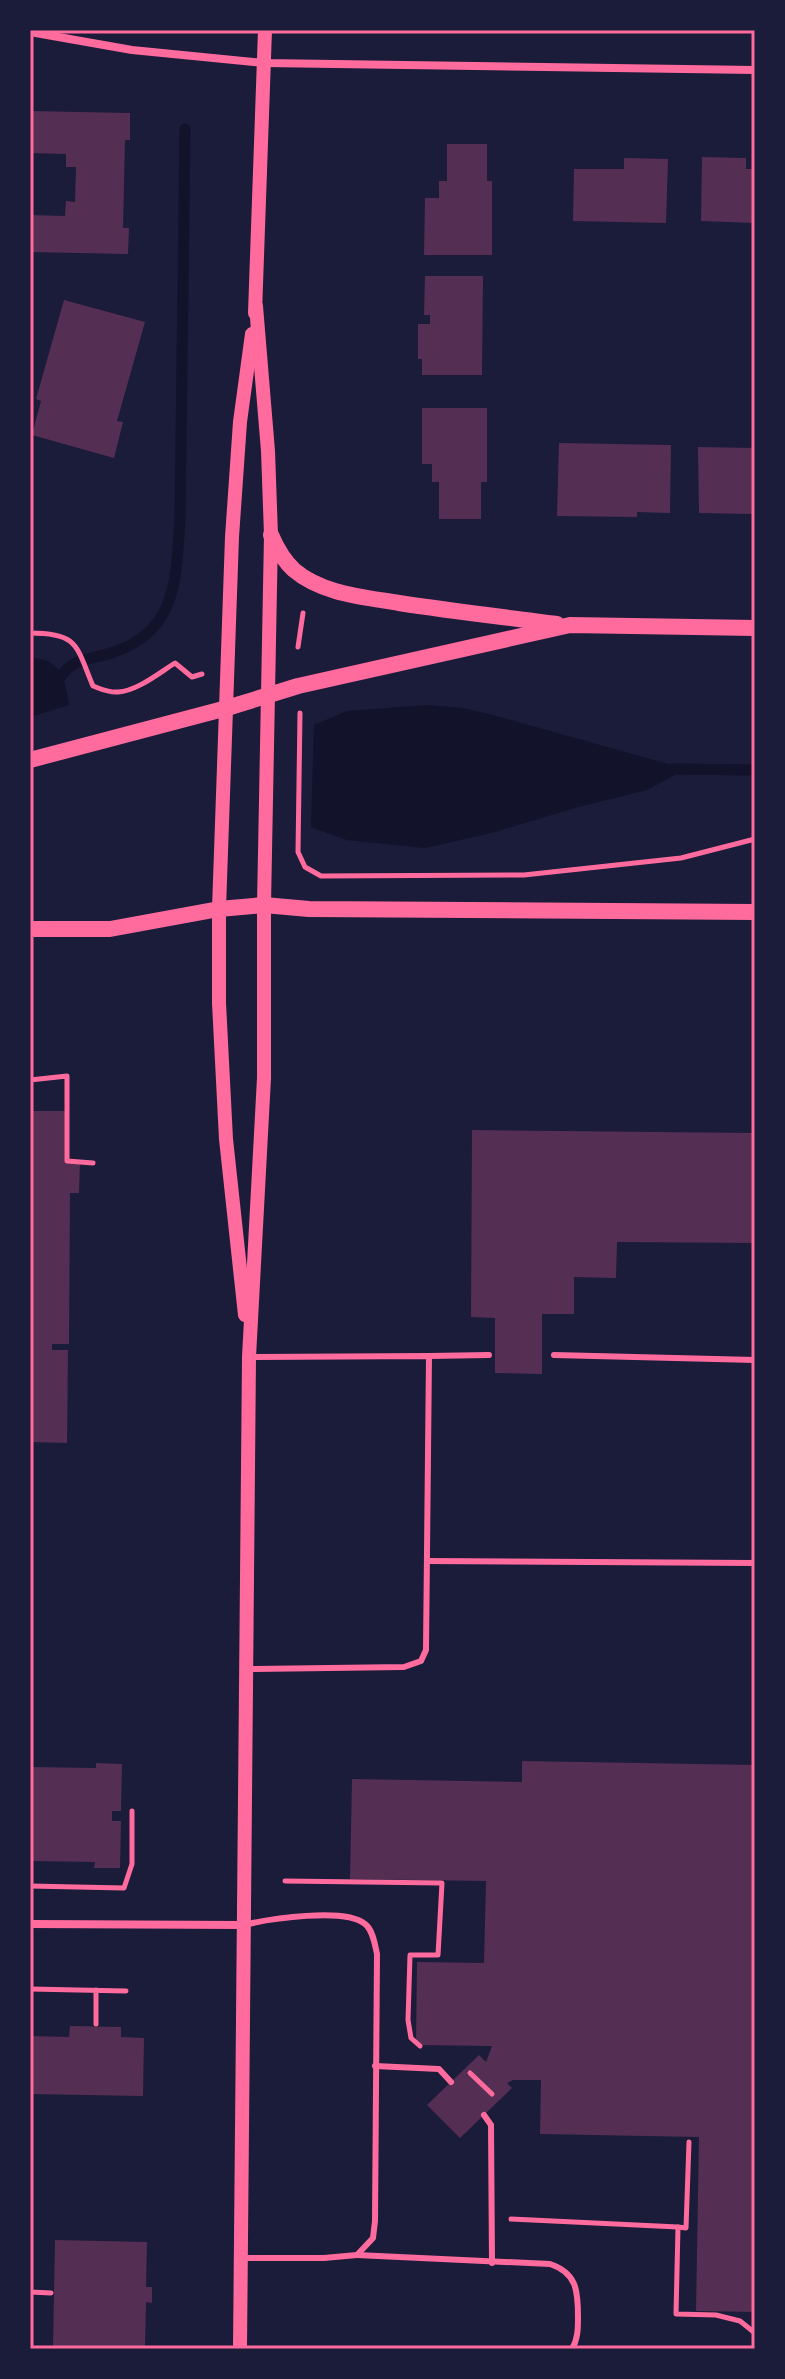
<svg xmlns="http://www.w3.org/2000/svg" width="785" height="2379" viewBox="0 0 785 2379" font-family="'Times New Roman',serif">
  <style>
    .water { fill: #12122b }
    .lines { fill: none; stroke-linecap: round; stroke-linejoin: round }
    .stream { stroke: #12122b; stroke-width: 11 }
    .building { fill: #542f53 }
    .path { stroke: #ff6b9d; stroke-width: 5 }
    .service { stroke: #ff6b9d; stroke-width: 6 }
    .minor { stroke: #ff6b9d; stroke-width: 8 }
    .tertiary { stroke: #ff6b9d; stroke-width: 14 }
    .secondary { stroke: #ff6b9d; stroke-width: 16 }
    .neatline { fill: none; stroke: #ff6b9d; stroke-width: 3 }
  </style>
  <rect width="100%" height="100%" fill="#1b1b3a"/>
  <g class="water">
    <path d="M30 658C61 658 65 679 69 705L30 717Z"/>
    <polygon points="427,705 463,708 493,715 686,769 647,790 578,807 495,832 425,848 347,840 311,827 314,725 347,711"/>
  </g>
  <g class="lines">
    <g class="stream">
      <path d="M52 688C58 681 64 670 72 665 83 658 101 657 114 652 178 631 176 576 180 519L185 129"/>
      <polyline points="672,769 755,770"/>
    </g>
  </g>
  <g class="building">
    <polygon points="30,111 130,113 130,140 125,140 123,228 129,228 128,254 30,252 30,215 65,216 66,201 75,202 76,167 66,167 66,154 30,153"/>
    <polygon points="447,144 487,144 487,181 492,181 492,255 424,255 425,198 439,198 439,181 447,181"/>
    <polygon points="702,157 746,158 746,169 755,169 755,223 701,221"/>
    <polygon points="624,158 668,159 666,223 573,221 574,169 624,169"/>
    <polygon points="425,276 483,276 482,375 422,375 422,359 418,359 418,324 430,324 430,315 424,315"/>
    <polygon points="64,300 145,322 117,421 123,422 114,458 32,435 41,401 36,399"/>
    <polygon points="422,408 487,408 487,482 481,482 481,519 439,519 439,482 432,482 432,464 422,464"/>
    <polygon points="559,443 671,445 670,513 637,512 637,517 557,516"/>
    <polygon points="698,447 755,448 755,514 699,513"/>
    <polygon points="30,1111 68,1111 67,1161 80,1161 79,1193 70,1193 69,1344 52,1344 52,1350 68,1350 67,1443 30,1442"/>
    <polygon points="472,1130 755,1133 755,1243 617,1242 616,1278 574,1277 574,1314 542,1314 542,1374 495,1373 495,1318 471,1317"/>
    <polygon points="522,1761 755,1765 755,2312 696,2311 699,2137 540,2134 541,2080 513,2080 507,2083 512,2088 460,2138 427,2105 479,2055 486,2062 492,2046 416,2045 417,1962 484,1963 486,1881 350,1879 352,1779 522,1782"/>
    <polygon points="96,1763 122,1764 121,1811 112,1811 112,1821 121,1821 120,1868 94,1868 95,1862 30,1861 30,1767 96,1768"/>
    <polygon points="70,2026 121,2027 121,2037 144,2038 143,2096 30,2094 30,2036 69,2037"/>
    <polygon points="55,2240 147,2242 146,2287 152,2287 152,2303 146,2302 145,2347 135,2347 135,2349 64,2349 64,2346 53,2346"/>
  </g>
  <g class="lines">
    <g class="path">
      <path d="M30 633C79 633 76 646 93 686 101 689 109 693 118 692 137 691 159 673 175 663L192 677 202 674"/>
      <polyline points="298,647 303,613"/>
      <polyline points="300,713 298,852 305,867 321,876 524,875 681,858 755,839"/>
      <polyline points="30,1080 67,1076 67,1161 93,1163"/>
      <polyline points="285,1881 442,1883 438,1955 410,1955 408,2020 411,2038 420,2046"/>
      <polyline points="30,1886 124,1888 132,1864 132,1811"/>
      <polyline points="30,1989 126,1991"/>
      <polyline points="96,2024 96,1990"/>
      <polyline points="470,2073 492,2094"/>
      <polyline points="689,2142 686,2228 678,2227 676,2314 716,2315 740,2321 755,2333"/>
      <polyline points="511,2219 678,2227"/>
      <polyline points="30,2292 51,2293"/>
    </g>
    <g class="service">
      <polyline points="554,1355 755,1360"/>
      <polyline points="429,1356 489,1355"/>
      <polyline points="427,1561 755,1563"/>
      <polyline points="247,1669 404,1667 421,1661 426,1650 429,1356 250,1357"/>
      <polyline points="375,2066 439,2069 451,2082"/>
      <polyline points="484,2115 491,2125 492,2263"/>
      <path d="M357 2255 550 2264C577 2273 578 2291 578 2317 578 2328 578 2339 572 2349"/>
      <path d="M241 2258H324L357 2255 373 2238 375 2221 377 1954C375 1945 373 1930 365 1924 345 1907 269 1919 244 1925"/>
    </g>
    <g class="minor">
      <polyline points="30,32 132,50 264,63 755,70"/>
      <polyline points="30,1924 244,1925"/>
    </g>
    <g class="tertiary">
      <polyline points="255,313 265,30"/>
      <polyline points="245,1315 226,1139 219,1003 219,909 232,537 240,422 252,334"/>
      <polyline points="240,2349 249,1357 264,1078 264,905 271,535 268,451 256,306"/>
    </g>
    <g class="secondary">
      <path d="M271 535C277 549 283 560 294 570 322 594 364 597 399 603 451 611 504 617 557 624"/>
      <polyline points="30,760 227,708 298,686 570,625 755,628"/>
      <polyline points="30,929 110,929 219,909 264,905 309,909 755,912"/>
    </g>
  </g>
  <rect width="785" height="2379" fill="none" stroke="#1b1b3a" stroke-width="64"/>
  <rect x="32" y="32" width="721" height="2315" class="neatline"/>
</svg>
